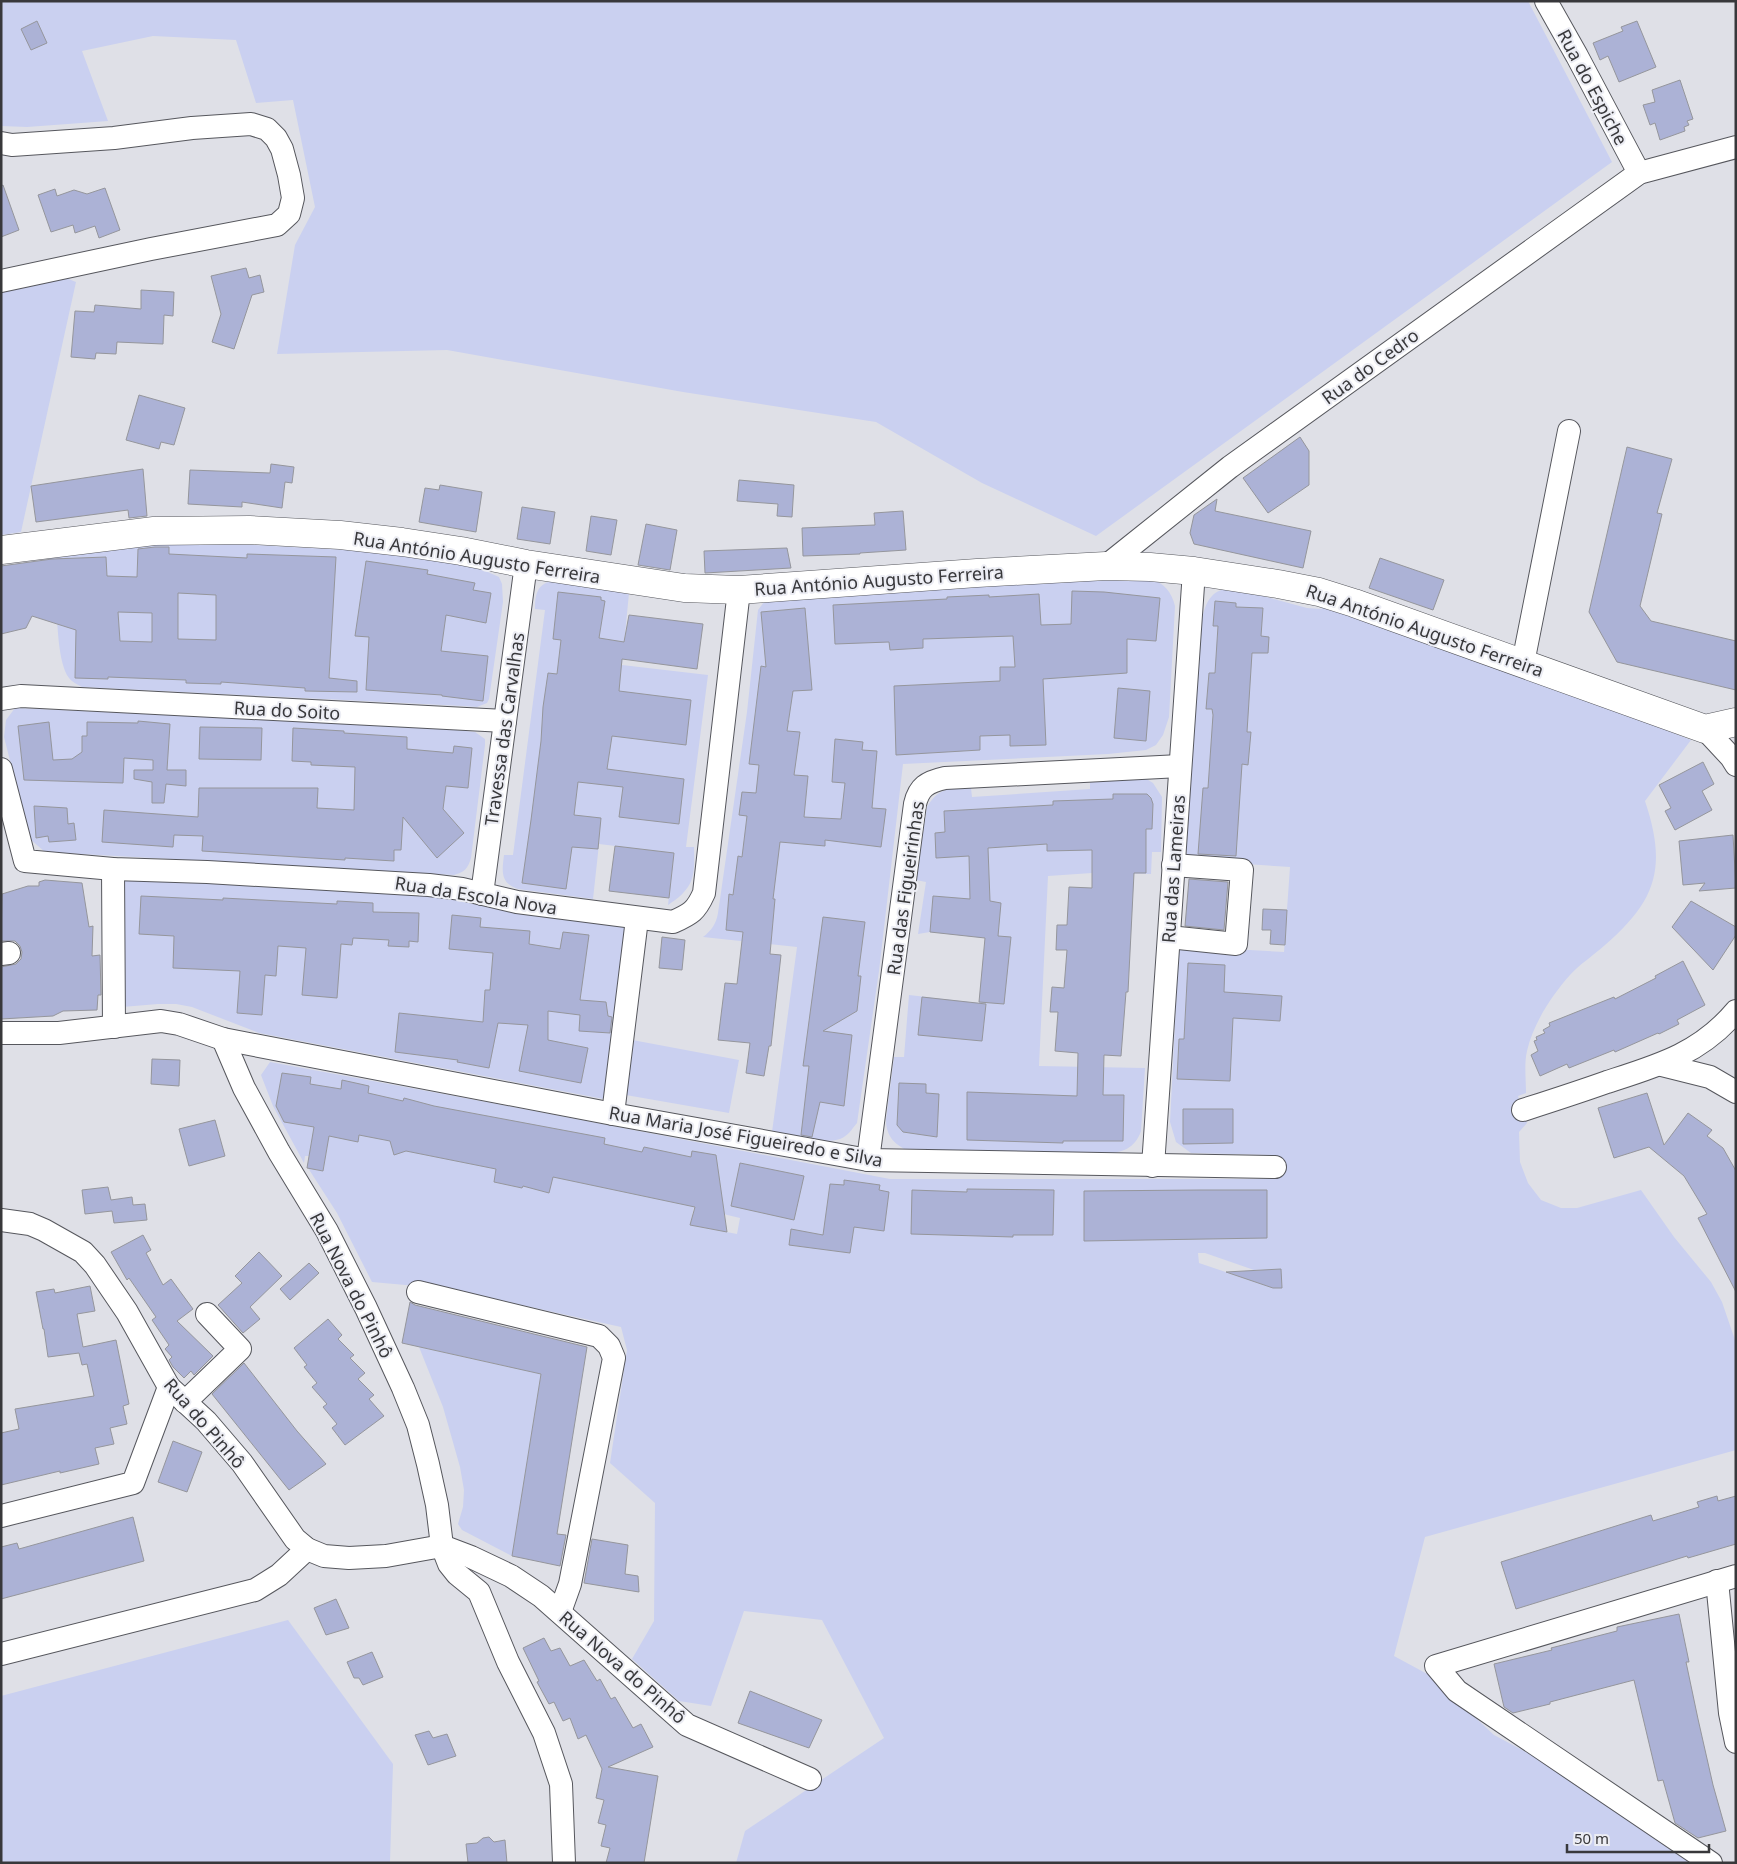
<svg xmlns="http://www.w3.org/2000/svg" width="1737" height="1864" viewBox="0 0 1737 1864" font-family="'Noto Sans',sans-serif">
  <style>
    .green { fill: #cad0f0; fill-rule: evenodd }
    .building { fill: #acb2d6; stroke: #95969c; fill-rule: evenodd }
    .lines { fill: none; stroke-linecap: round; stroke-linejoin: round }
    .street-casing { stroke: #56575d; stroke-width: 24 }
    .secondary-casing { stroke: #56575d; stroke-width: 29 }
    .street { stroke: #fff; stroke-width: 22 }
    .secondary { stroke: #fff; stroke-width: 28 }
    .labels { text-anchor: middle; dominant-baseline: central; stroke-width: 4; stroke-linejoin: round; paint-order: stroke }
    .street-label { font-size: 18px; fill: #38383b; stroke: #ecedf4 }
  </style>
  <rect width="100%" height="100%" fill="#dfe0e7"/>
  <g class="green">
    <polygon points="1,1 1528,1 1612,162 1096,536 982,483 876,422 683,392 447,350 277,354 295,245 315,207 293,100 256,103 236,40 153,36 82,51 108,121 27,127 1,126"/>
    <polygon points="66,278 76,282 21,532 1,535 1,288"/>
    <path d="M236 544 403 553 481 569 499 577 502 584 503 602 489 699 487 703 477 707 463 706 82 687C77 684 72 682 69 678 58 663 58 626 56 607L51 606 46 553 116 545Z"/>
    <path d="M1150 579C1164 582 1172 593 1175 606L1169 717 1163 735 1156 745 1146 750 1108 754 903 764 879 971 857 1123C852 1129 848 1136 840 1139 823 1145 790 1135 772 1132L797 947 703 937C712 930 716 924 718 913L747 712 758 610 767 598 1056 580Z"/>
    <path d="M552 581 629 593 622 665 708 675 686 847H694C695 877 694 888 668 905L674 853 599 844 593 899 518 889C500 883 502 871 504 855H513L545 610 535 609C535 595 537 584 552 581Z"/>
    <path d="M1230 587 1307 608 1321 609 1326 604 1584 697 1691 740 1645 801C1667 867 1657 900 1605 945 1594 955 1580 964 1570 975 1552 995 1533 1024 1527 1051 1524 1064 1526 1079 1526 1093L1518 1096 1527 1123 1519 1132 1520 1162 1528 1183 1541 1200 1561 1208H1577L1641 1190 1674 1237 1711 1282 1722 1302 1736 1343V1450L1425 1537 1394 1656 1431 1676 1494 1735 1526 1752 1711 1863H736L745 1831 884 1738 822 1620 744 1611 711 1706 679 1701 632 1659 654 1621 655 1503 610 1463 627 1350 621 1327 450 1289 372 1282 337 1213 308 1168 323 1171 328 1144 312 1141 309 1156H305L304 1163 273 1106 261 1075 270 1062 508 1106 890 1179H1275V1155L1191 1153 1176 1142 1170 1122 1179 946 1284 952 1290 867 1186 860 1198 654C1200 638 1200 608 1212 596 1216 591 1224 589 1230 587ZM559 1154 548 1193 538 1190 546 1164ZM497 1165 526 1171 522 1188 494 1182ZM694 1207 740 1218 737 1234 690 1225ZM791 1230 802 1231 799 1247 789 1244ZM827 1236 851 1239 850 1253 826 1250ZM1198 1253H1205L1254 1270 1280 1269 1282 1288H1273L1199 1263Z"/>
    <path d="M15 708 417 726 475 732 485 739V745L471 858C468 868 465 872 454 875L45 852 30 839 4 737 6 720Z"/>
    <path d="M1145 778 1153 783 1162 797 1161 852H1152L1151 874 1092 873 1048 876 1039 1066 1145 1068 1141 1131C1135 1149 1121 1153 1104 1154L911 1152C896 1146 886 1137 886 1120L894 1057H904L909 995 979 1003 985 938 930 932 918 934 926 882 916 880 927 807C939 787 950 788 971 788L972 797 1090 789V779Z"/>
    <polygon points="123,879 438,896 628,927 609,1100 259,1033 192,1007 176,1004 158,1004 122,1007"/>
    <polygon points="627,1039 739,1060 729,1113 620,1094"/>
    <polygon points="419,1347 541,1374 512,1556 462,1530 458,1524 463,1507 464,1490 460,1467 443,1407"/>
    <polygon points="288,1620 393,1764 390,1863 1,1863 1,1696"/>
  </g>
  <g class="building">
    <polygon points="37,21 47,43 31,50 21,29"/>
    <polygon points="1637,21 1656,67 1619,82 1608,56 1600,60 1593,43 1623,31 1621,27"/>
    <polygon points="1680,80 1693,119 1687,121 1689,125 1684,127 1685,131 1660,140 1655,123 1650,125 1643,105 1655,102 1652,90"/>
    <polygon points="3,185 19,230 1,237 1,186"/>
    <polygon points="105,188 120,230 99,238 95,226 75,233 73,225 51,232 38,195 55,189 57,196 74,190 87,194"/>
    <polygon points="246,268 249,278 260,275 264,292 252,295 234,349 212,342 221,314 211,276"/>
    <polygon points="141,290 174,292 173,316 164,315 163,344 117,342 116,354 96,353 95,359 71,357 75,311 94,312 95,305 141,309"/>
    <polygon points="139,395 185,408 174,445 161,442 159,449 126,440"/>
    <polygon points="1300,437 1309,451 1309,485 1268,513 1243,478"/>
    <polygon points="1627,447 1672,459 1657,513 1662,514 1640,606 1651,621 1736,641 1736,690 1617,662 1589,612"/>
    <polygon points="271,464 294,467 292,483 285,482 282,508 242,502 242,507 188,504 190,470 270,473"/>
    <polygon points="143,469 147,516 129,518 128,510 36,522 31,486"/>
    <polygon points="739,480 794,485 792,517 777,516 778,504 737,501"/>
    <polygon points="440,485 482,492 476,532 419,522 425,488 439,490"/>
    <polygon points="1217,499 1215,511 1311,531 1303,568 1194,544 1190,533 1194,515"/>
    <polygon points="522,507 555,512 550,544 517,539"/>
    <polygon points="903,511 906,550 860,553 860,554 803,556 802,528 875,525 874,513"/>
    <polygon points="591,516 617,520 611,555 586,551"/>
    <polygon points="646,524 677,530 670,570 638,565"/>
    <path d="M155 547H169V554L247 558V554L336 557 329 678 357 681V692L305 691V688L221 682V684L186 683V680L108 677V679L75 678 76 630 32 616 26 628 1 634V566L52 559 106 557 107 576 137 577 138 549ZM178 593 216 595V640L178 639ZM118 612 152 613V642L120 641Z"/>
    <polygon points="787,548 791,568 705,573 704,551"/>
    <polygon points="1380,558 1444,580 1433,610 1369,588"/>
    <polygon points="366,561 428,570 427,574 475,583 473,590 491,593 486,623 446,615 441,651 488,656 483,701 442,696 442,695 366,690 369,637 355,636"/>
    <polygon points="1072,591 1104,592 1160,598 1156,641 1127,639 1127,673 1043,679 1046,745 1010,746 1010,735 980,736 980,750 896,755 894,686 1000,681 1000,667 1015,667 1013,636 923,639 923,648 890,650 889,642 835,644 833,605 947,599 947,597 989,595 989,597 1039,594 1041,625 1071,624"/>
    <polygon points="558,592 601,597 601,600 605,601 599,638 624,642 629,615 703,624 697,669 622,659 619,691 691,700 686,745 612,736 607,769 684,779 679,824 619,817 623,787 578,782 574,815 601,818 598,849 572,847 566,889 522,883 531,820 541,741 543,707 548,673 557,674 561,640 553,639"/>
    <polygon points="1215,601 1236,603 1236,607 1263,608 1261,636 1269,637 1268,653 1252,653 1247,732 1251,732 1248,765 1242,764 1236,856 1198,854 1203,788 1208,788 1213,715 1212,709 1206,709 1209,673 1215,673 1218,626 1213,626"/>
    <polygon points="805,608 812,690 793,691 787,731 800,732 794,775 808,776 804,817 841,819 845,783 832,782 835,739 863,742 862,750 877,751 872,808 886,809 881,847 825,840 825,846 780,842 773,899 775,899 770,954 781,955 771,1046 769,1046 764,1076 746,1073 750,1043 718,1040 725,983 737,984 743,932 726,930 729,894 733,895 738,856 742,857 747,816 739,815 742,792 756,793 759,765 749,764 761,666 766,667 761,612"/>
    <polygon points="1118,688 1150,691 1146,741 1114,738"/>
    <polygon points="138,721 170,724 167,770 186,770 186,786 166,784 164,803 152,803 152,782 134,779 134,770 153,770 153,760 124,758 123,783 24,780 18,726 49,722 53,760 72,759 82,752 82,736 87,736 87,722 138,723"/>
    <polygon points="200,727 262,728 261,760 199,759"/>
    <polygon points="293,728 344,731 344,733 407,737 407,749 453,753 454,746 472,748 468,788 446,786 443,809 464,833 437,858 403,817 401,850 394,850 394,861 345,858 345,860 202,851 203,836 174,835 173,847 102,842 104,810 198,817 199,788 318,788 317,808 354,810 355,767 311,765 311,762 292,761"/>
    <polygon points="1703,762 1714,784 1702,791 1712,810 1675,830 1665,811 1671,808 1659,785"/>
    <polygon points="1113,794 1147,794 1151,798 1153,804 1152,829 1146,829 1146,873 1134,873 1128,992 1126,992 1121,1056 1104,1055 1103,1095 1124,1095 1123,1141 1063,1141 1063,1143 967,1140 967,1092 1077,1096 1078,1053 1055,1051 1058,1012 1050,1012 1052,987 1064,988 1067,950 1056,950 1057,925 1067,925 1069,887 1092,888 1092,850 1047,851 1047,844 988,848 990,901 1001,903 998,936 1011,937 1004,1004 979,1002 985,938 930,932 933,896 970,899 969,856 936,858 935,833 945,832 944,811 1053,805 1053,801 1113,799"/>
    <polygon points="34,806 67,808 68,824 74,823 76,840 49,842 48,836 36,838"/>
    <polygon points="1733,835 1736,888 1699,891 1705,883 1683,885 1679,841"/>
    <polygon points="615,846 674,853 669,898 609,891"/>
    <polygon points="1189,879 1228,882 1224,930 1185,926"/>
    <polygon points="45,880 82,883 89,927 93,926 92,956 100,955 101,995 98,995 97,1010 63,1011 53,1016 1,1019 1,967 16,964 21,959 22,952 20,946 15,941 1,941 2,894 28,886 39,886 39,882"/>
    <polygon points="141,896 223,900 223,898 337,904 337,901 373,903 373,912 419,913 418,942 409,941 409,947 388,946 389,940 353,938 352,945 341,944 337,998 302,995 306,948 278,946 276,976 265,975 262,1015 237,1013 240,971 173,968 174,936 139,934"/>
    <polygon points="1691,901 1736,927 1736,935 1713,970 1672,927"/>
    <polygon points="1263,909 1287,910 1285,945 1270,944 1271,930 1262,930"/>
    <polygon points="452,915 481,918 480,927 530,931 529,944 560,949 563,932 589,935 580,1000 606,1002 608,1016 612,1017 610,1033 579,1031 580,1015 548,1011 548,1040 588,1048 581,1083 519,1071 528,1025 498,1023 489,1068 457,1062 458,1060 395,1052 399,1013 483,1022 485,990 490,990 493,953 449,949"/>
    <polygon points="823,917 865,922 858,976 861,976 857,1011 823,1031 852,1035 844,1106 820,1102 812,1137 801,1135 809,1066 803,1066"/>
    <polygon points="662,937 685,940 682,970 659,968"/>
    <polygon points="1683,961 1705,1005 1677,1020 1679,1024 1659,1034 1658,1033 1615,1052 1614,1050 1569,1068 1567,1064 1540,1076 1531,1055 1538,1051 1534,1041 1537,1040 1536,1037 1545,1033 1543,1030 1550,1026 1549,1023 1614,997 1615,999 1656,978 1655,976"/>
    <polygon points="1188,963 1225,965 1224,992 1282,996 1280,1021 1233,1018 1230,1081 1177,1079 1179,1039 1184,1039"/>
    <polygon points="922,997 986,1004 982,1041 918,1035"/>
    <polygon points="152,1059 180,1060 179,1086 151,1084"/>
    <polygon points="282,1073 311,1077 310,1084 341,1089 342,1080 369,1086 368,1093 403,1101 404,1098 434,1106 605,1138 604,1144 642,1152 644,1147 691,1157 692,1151 716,1155 727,1232 690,1225 695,1207 553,1177 549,1193 523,1186 522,1188 494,1182 496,1169 406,1151 394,1155 390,1141 359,1135 358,1142 329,1136 323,1171 307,1168 314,1127 284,1122 276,1106"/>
    <polygon points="899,1083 926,1084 926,1093 939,1094 937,1137 903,1132 897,1125"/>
    <polygon points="1647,1093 1664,1145 1688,1113 1712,1130 1707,1136 1723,1148 1736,1171 1736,1292 1698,1218 1707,1214 1684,1176 1649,1147 1614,1158 1598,1108"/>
    <polygon points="1183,1109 1233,1109 1233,1143 1183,1144"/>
    <polygon points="215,1120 225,1156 189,1166 179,1129"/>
    <polygon points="740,1163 804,1176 794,1220 731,1206"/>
    <polygon points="844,1180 880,1185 879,1190 889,1192 884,1231 854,1227 850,1253 789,1245 791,1229 823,1235 830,1184 844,1185"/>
    <polygon points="108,1187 111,1200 132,1197 133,1205 145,1204 147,1220 114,1223 112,1211 85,1214 82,1190"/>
    <polygon points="967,1189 1054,1190 1053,1235 1013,1235 1013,1237 911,1234 912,1190 967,1192"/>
    <polygon points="1200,1190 1267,1190 1267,1238 1084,1241 1084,1191"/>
    <polygon points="143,1235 151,1250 146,1253 163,1285 171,1279 193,1309 177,1321 213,1356 194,1375 191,1371 184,1378 173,1367 169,1360 172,1357 165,1349 169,1345 152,1320 156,1317 129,1278 127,1280 111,1252"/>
    <polygon points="259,1252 282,1276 250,1307 260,1319 243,1333 218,1305 242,1283 235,1276"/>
    <polygon points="309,1263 319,1273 290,1300 280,1289"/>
    <polygon points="1281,1269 1282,1288 1273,1288 1226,1272"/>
    <polygon points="90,1286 95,1311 77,1314 83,1347 116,1340 129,1404 123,1406 127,1424 110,1428 114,1444 95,1448 99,1464 60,1473 60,1471 1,1485 1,1433 19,1429 15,1409 94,1396 87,1364 82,1365 79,1353 48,1357 44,1329 43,1329 36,1292 54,1289 55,1293"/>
    <polygon points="410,1302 415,1305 587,1347 557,1534 566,1535 560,1566 512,1556 541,1374 402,1343"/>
    <polygon points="328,1319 342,1335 338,1339 354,1355 350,1358 365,1373 358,1379 374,1395 369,1399 384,1416 345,1445 332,1428 337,1424 323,1407 327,1404 312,1387 317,1383 304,1367 307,1365 294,1348"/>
    <polygon points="244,1363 297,1431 326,1464 289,1490 212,1394"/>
    <polygon points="173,1441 202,1452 187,1492 158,1482"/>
    <polygon points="1717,1496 1718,1501 1736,1496 1736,1544 1688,1558 1687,1556 1516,1609 1501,1562 1651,1515 1653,1521 1699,1507 1697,1502"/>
    <polygon points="133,1517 144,1561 1,1599 1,1547 17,1543 19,1549"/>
    <polygon points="592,1539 628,1545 625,1574 638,1576 639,1592 584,1583"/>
    <polygon points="336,1599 349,1628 326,1635 314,1608"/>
    <polygon points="1679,1614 1689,1662 1686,1662 1698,1719 1713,1785 1726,1831 1698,1838 1675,1823 1663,1780 1658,1781 1634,1680 1550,1702 1550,1704 1513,1713 1504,1707 1494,1664 1552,1650 1551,1648 1617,1631 1617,1627"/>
    <polygon points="544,1638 551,1651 560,1648 570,1666 584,1660 597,1681 600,1679 611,1699 615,1697 633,1728 641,1724 653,1747 608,1767 658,1776 644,1863 606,1863 610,1848 601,1846 606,1825 598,1823 604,1800 596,1798 602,1769 586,1735 578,1739 570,1718 563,1721 554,1702 549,1704 537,1682 539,1681 523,1648"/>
    <polygon points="372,1652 383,1677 363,1685 359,1678 354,1678 347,1662"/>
    <polygon points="750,1691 822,1720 809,1748 738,1723"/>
    <polygon points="429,1731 433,1738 447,1734 456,1756 428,1765 415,1735"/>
    <polygon points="489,1837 494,1842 505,1840 507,1863 468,1863 466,1844 477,1843 483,1838"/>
  </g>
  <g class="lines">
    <defs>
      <g id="street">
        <polyline points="1546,1 1577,56 1639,173"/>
        <polyline points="1,143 12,145 114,138 192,128 251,124 267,129 276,138 282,149 289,175 293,198 289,214 277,225 151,249 1,281"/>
        <polyline points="1106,566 1230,467 1639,173 1736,147"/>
        <polyline points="1523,663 1569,431"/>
        <polyline points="1,699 21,696 505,721"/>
        <polyline points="1705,729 1731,757 1736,765"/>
        <path d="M1 769 25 861 113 869 207 872 429 885 462 889 517 902 673 922C691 914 696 911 704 893L739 590"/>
        <polyline points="113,869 114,1027"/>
        <polyline points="482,894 526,564"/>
        <polyline points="1169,937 1236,944 1242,870 1173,865"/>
        <polyline points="1,954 9,953"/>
        <polyline points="1,1033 59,1033 161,1021 179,1024 223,1039 613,1114 868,1160 1275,1167"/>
        <polyline points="223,1039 244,1088 279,1152 327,1231 366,1308 403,1388 418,1425 428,1464 437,1505 442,1546 449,1564 457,1574 479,1592 508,1662 544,1733 561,1784 564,1863"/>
        <polyline points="1662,1065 1710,1077 1736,1092"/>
        <path d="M1523 1110C1551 1101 1579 1092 1607 1082 1657 1066 1700 1054 1736 1011"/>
        <polyline points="613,1114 637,919"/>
        <path d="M868 1160 915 804C919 787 927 782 945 778L1180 766"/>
        <polyline points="1153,1166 1194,571"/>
        <polyline points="1,1220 30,1224 44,1230 83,1252 95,1265 127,1312 169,1387 206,1421 242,1463 295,1539 307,1549 324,1556 349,1558 386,1556 442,1546 471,1557 511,1576 541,1596 687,1725 810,1779"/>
        <polyline points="418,1292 599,1336 609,1346 614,1358 570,1584 560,1612"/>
        <polyline points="185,1402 240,1349 207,1314"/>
        <polyline points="1,1516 133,1483 169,1387"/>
        <polyline points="1717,1581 1730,1713 1736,1742"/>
        <polyline points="1,1654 255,1590 279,1575 307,1549"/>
        <polyline points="1711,1863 1457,1691 1436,1666 1736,1576"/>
      </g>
      <polyline id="secondary" points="1,550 154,531 249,530 340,535 402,542 461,551 526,564 684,588 739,590 977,573 1106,566 1150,567 1194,571 1278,584 1319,592 1354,603 1705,729 1736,722"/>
    </defs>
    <use href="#street" class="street-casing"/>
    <use href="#secondary" class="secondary-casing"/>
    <use href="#street" class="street"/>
    <use href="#secondary" class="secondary"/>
  </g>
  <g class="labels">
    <g class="street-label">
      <text transform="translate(1593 87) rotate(62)">Rua do Espiche</text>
      <text transform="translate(1370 366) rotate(-36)">Rua do Cedro</text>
      <text transform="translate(477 557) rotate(9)">Rua António Augusto Ferreira</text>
      <text transform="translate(879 580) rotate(-4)">Rua António Augusto Ferreira</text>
      <text transform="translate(1425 630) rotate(19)">Rua António Augusto Ferreira</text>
      <text transform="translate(287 710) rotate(3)">Rua do Soito</text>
      <text transform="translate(504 729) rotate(-82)">Travessa das Carvalhas</text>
      <text transform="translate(1173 869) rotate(-86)">Rua das Lameiras</text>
      <text transform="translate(905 888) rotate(-82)">Rua das Figueirinhas</text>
      <text transform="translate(476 895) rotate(9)">Rua da Escola Nova</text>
      <text transform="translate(746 1136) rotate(10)">Rua Maria José Figueiredo e Silva</text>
      <text transform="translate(352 1285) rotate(63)">Rua Nova do Pinhô</text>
      <text transform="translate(205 1423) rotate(49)">Rua do Pinhô</text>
      <text transform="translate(623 1667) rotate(41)">Rua Nova do Pinhô</text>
    </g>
  </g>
  <rect width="1737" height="1864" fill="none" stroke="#38383b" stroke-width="5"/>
  <path d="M1567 1844v8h142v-8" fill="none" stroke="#38383b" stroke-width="2.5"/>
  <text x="1574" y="1844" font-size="15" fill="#38383b" stroke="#ecedf4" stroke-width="4" paint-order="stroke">50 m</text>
</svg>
